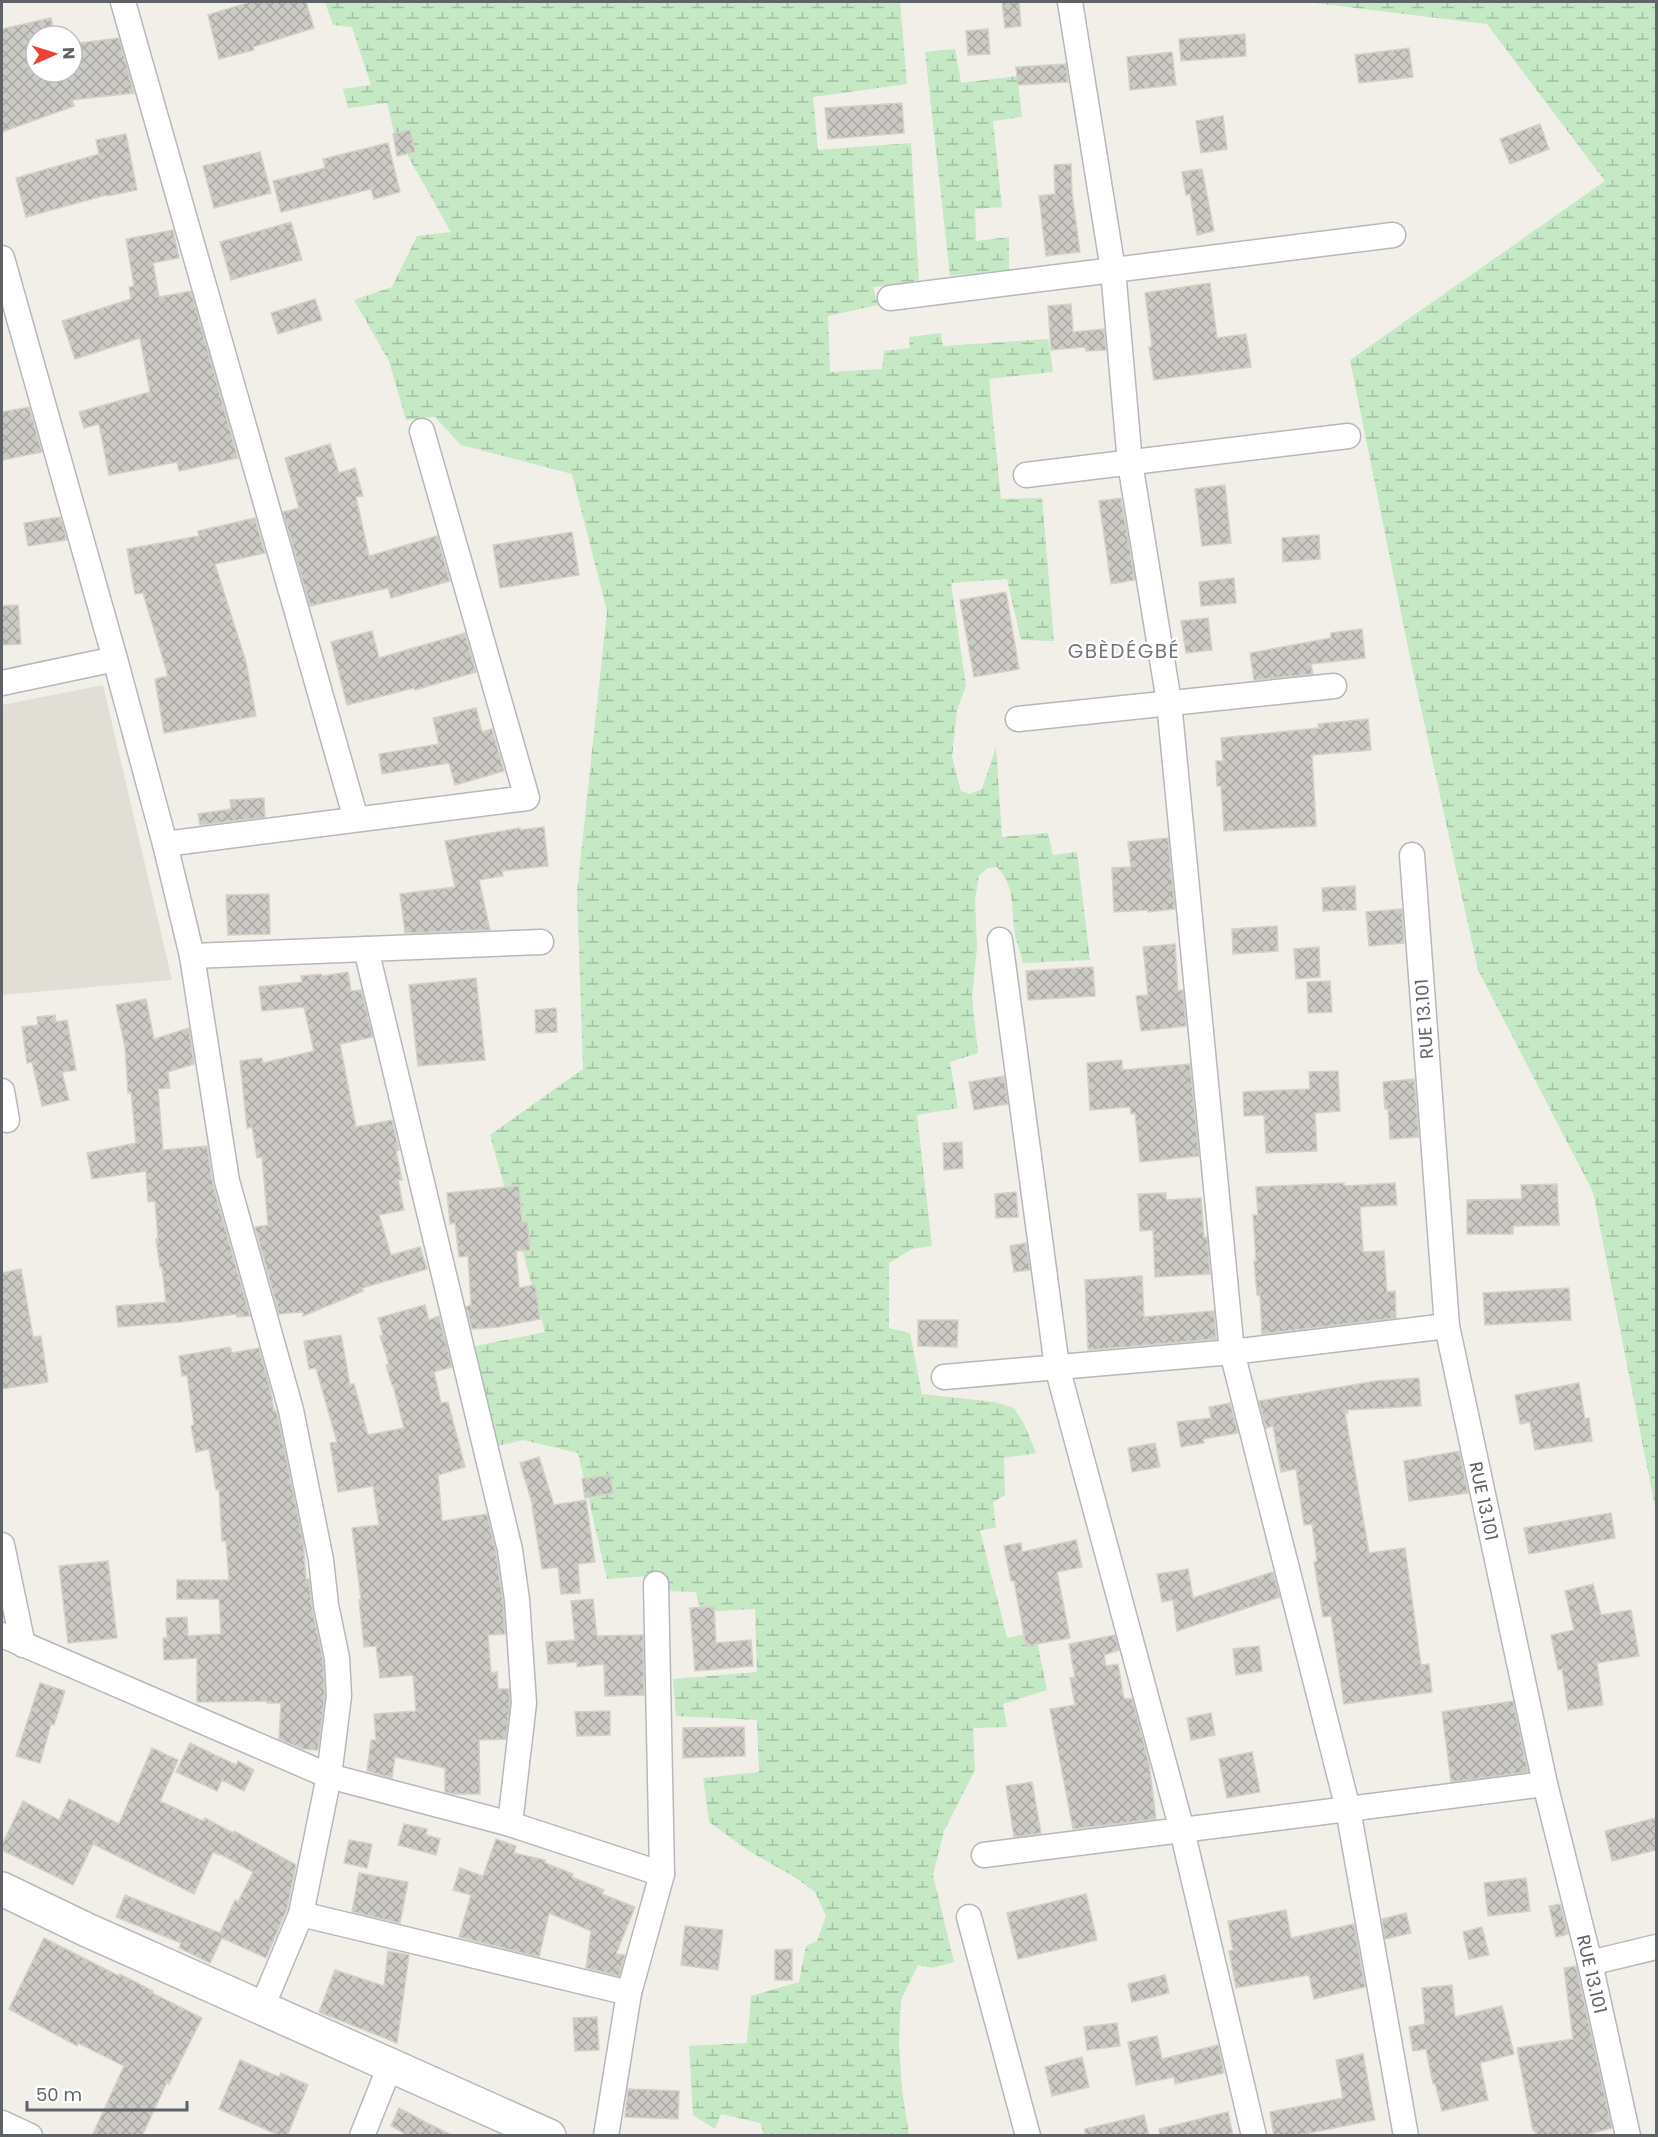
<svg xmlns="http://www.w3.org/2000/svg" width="1658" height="2137" viewBox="0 0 1658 2137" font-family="Poppins,sans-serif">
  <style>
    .education { fill: #e1ded6 }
    .wetland { fill: url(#wetland-marsh) }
    .building { fill: url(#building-cross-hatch); stroke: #d6d1c6; stroke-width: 1.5 }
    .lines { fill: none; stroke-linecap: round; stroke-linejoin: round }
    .minor-casing { stroke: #b5b8bc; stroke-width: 27 }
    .secondary-casing { stroke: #b6babf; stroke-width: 36 }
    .minor { stroke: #fff; stroke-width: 24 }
    .secondary { stroke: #fff; stroke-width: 33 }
    .labels { text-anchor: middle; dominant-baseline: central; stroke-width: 4.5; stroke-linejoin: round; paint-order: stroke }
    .street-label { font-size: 18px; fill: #5f6368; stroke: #fff }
    .neighbourhood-label { font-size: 20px; letter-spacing: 1.5px; fill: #70757a; stroke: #fff }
  </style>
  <defs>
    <pattern id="wetland-marsh" width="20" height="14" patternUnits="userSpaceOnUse" patternTransform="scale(1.5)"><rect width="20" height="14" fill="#c5e8c5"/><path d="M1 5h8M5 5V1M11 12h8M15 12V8" fill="none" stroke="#a3c0a4"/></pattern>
    <pattern id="building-cross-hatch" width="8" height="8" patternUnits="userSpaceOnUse" patternTransform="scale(1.5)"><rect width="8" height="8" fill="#cccac5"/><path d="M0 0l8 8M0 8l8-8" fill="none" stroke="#a9a8a4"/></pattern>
  </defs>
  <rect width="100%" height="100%" fill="#f1efe8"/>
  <polygon class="education" points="103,685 172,980 2,995 2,705"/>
  <g class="wetland">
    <path d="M325 2H900L907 84 813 97 818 150 911 143 919 283 873 287 878 305 828 316 830 372 882 369 884 351 910 348 909 337 941 333 943 346 1048 339 1053 372 989 379 1001 499 1042 498 1054 641 1021 640 1007 579 951 583 966 686 957 710 952 757 961 791 970 794 982 789 996 747 1002 837 1048 833 1053 855 1077 852 1090 960 1023 963C1021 954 1017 944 1015 935 1011 910 1016 887 997 867L987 868 979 876 975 899 977 948 972 996 978 1053 950 1062 958 1108 917 1115 932 1246 912 1249 889 1263V1328L910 1333 922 1394 995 1402 1014 1408 1024 1424 1036 1453 1004 1458 1005 1495 993 1502 996 1528 980 1530 1007 1638 1035 1632 1047 1690 1003 1704 1007 1727 973 1728 975 1770 944 1831 933 1875 954 1962 932 1968 918 1965 901 2000 899 2042 902 2090 909 2135H763L761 2123 721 2114 715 2129 693 2115 689 2046 747 2043 751 1996 799 1982 806 1946 817 1941 826 1916 815 1892 796 1878 749 1851 709 1822 703 1778 759 1772 757 1720 676 1716 673 1679 757 1672 755 1609 701 1612 696 1592 665 1591 660 1575 607 1579 578 1453 523 1440 489 1448 475 1346 545 1332 490 1135 583 1069 577 892 607 611 572 474 461 445 435 417 406 420 389 361 354 300 392 287 417 236 451 232 409 158 401 137 395 136 387 103 348 108 343 89 371 85 352 27 333 25Z"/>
    <polygon points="1306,2 1656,2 1656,1512 1593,1192 1478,970 1411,662 1350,360 1605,181 1487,24"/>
    <polygon points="955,49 961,83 1017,76 1022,117 993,121 1002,207 975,209 976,241 1009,237 1009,270 950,276 925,52"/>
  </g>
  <g class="building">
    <polygon points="250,2 306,2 314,28 253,47 254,50 219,59 208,15"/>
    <polygon points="1002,2 1019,2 1021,26 1005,28"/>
    <polygon points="51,18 55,36 36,36 36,72 72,72 72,44 119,38 134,93 72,100 74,106 2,132 2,29"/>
    <polygon points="988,29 990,54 968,55 966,31"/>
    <polygon points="1245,34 1246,56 1181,61 1179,39"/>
    <polygon points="1409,48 1413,77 1359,83 1355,55"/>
    <polygon points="1172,52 1176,85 1130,90 1127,57"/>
    <polygon points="1066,64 1068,82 1018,85 1016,67"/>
    <polygon points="902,103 904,133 828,139 825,108"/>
    <polygon points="1223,116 1227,149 1201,153 1196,121"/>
    <polygon points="1540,124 1549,149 1510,164 1500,139"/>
    <polygon points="410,130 415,152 397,156 393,134"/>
    <polygon points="126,134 137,190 107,196 106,195 26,217 16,178 99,154 96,140"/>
    <polygon points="388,143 400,192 374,199 371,189 281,212 273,181 325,168 323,159"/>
    <polygon points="260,152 271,193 214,208 203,166"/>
    <polygon points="1071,164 1072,193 1080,252 1046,256 1039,196 1055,194 1054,165"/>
    <polygon points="1202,169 1214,231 1197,235 1190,194 1186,195 1182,172"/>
    <polygon points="291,222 302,260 231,280 220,242"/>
    <polygon points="173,230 179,258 153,263 159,297 191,291 238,458 179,471 177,462 109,475 99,424 84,428 79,412 150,392 140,338 75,359 62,321 131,299 129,287 134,286 126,239"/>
    <polygon points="1210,283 1217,338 1246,334 1251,367 1154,380 1149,347 1152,347 1145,293"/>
    <polygon points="315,299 322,320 278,334 271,313"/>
    <polygon points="1071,304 1073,332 1104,329 1106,350 1086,351 1085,347 1051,350 1048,306"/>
    <polygon points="29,407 42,452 2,460 2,412"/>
    <polygon points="330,444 339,473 355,468 363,496 356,497 369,556 437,536 450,581 391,598 388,588 310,606 283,512 299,508 285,458"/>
    <polygon points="1225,485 1231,543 1202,546 1195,489"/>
    <polygon points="1121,498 1135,580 1111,584 1099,501"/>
    <polygon points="60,517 67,540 28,546 24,523"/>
    <polygon points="255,518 265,553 215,564 246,662 256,716 164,733 155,679 168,676 143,593 135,594 127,549 199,536 198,531"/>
    <polygon points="572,532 579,575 500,588 493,545"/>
    <polygon points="1319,535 1320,559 1283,562 1282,538"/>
    <polygon points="1234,578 1236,603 1201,606 1199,582"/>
    <polygon points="1006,592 1019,669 974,677 960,600"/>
    <polygon points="18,605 21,644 2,645 2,606"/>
    <polygon points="1208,618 1212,650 1186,653 1181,621"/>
    <polygon points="1362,629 1365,658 1311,664 1313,674 1254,680 1250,653 1331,638 1331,633"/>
    <polygon points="372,631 379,658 465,633 476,672 415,690 414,688 347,705 331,642"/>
    <polygon points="476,708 482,732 492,729 504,771 455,785 449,763 382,774 379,754 439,744 433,718"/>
    <polygon points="1368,719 1371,750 1312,755 1316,826 1224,831 1221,786 1217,786 1216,761 1223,761 1221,738 1319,728 1318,724"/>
    <polygon points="264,798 265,817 200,825 198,814 231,809 230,800"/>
    <polygon points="544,827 548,866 502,871 503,876 479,880 490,930 405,933 400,894 455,887 445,841 520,828 520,830"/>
    <polygon points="1168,838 1175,909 1148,912 1148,910 1114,912 1112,868 1131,867 1128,842"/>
    <polygon points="1355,886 1356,910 1323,911 1322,888"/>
    <polygon points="269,894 270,934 228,935 226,895"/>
    <polygon points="1402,909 1404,943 1369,946 1366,912"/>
    <polygon points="1277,926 1278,951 1233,954 1232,929"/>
    <polygon points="1175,944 1178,991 1183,990 1186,1026 1141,1031 1136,996 1148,995 1143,947"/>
    <polygon points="1319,947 1320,977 1296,979 1294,949"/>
    <polygon points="1093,967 1095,996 1028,1000 1026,971"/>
    <polygon points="348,972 351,991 361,990 362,994 373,1037 340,1044 356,1127 392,1120 399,1150 396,1151 402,1180 398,1180 404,1210 379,1215 391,1255 420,1247 427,1269 362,1288 363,1291 303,1316 303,1312 279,1314 255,1227 268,1225 262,1157 257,1158 252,1127 247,1128 240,1061 262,1058 263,1063 314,1051 304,1007 262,1011 259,987 302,982 301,976 321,974 322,976"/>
    <polygon points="476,978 485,1060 418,1066 409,985"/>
    <polygon points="1330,981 1332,1012 1308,1013 1307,982"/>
    <polygon points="146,999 154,1039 189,1028 194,1064 168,1072 170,1088 158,1089 163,1150 207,1146 213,1185 250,1316 237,1317 236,1314 181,1322 118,1327 116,1306 166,1302 162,1267 160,1267 156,1239 158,1239 155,1201 148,1202 146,1171 92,1179 87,1153 136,1143 131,1092 128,1093 125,1047 116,1005"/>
    <polygon points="556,1008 557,1032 536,1033 535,1010"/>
    <polygon points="55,1015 56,1022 67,1020 76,1070 62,1072 69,1100 42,1106 32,1062 27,1063 22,1027 38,1025 37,1017"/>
    <polygon points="1122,1060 1122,1070 1190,1064 1199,1156 1140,1162 1135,1113 1131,1114 1130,1107 1090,1110 1087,1063"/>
    <polygon points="1338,1071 1340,1111 1315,1113 1317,1151 1266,1153 1264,1115 1244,1116 1243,1092 1310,1089 1309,1072"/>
    <polygon points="1004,1076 1008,1104 974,1110 969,1082"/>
    <polygon points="1414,1079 1419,1137 1390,1139 1388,1109 1385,1109 1383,1082"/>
    <polygon points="962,1142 963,1168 944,1170 943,1143"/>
    <polygon points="1344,1183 1344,1186 1395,1183 1397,1205 1360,1207 1363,1252 1384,1251 1387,1292 1395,1291 1396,1318 1262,1334 1260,1295 1257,1295 1254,1261 1256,1261 1253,1215 1258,1215 1256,1187"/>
    <polygon points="1557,1184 1559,1225 1513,1226 1513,1234 1467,1234 1467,1200 1522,1199 1521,1185"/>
    <polygon points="519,1186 522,1222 527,1222 530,1250 516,1251 519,1288 535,1285 540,1319 499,1327 472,1329 466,1307 471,1305 468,1256 459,1257 455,1223 450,1224 447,1193"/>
    <polygon points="1016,1192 1018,1217 996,1218 995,1194"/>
    <polygon points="1166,1193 1166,1200 1201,1198 1204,1238 1207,1237 1210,1274 1155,1277 1153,1230 1140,1231 1138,1194"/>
    <polygon points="1026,1243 1030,1270 1014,1272 1010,1246"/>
    <polygon points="21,1269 33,1337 41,1336 48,1382 2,1389 2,1273"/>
    <polygon points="1142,1276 1144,1317 1214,1311 1216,1339 1088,1350 1085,1280"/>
    <polygon points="1569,1288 1571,1320 1485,1325 1483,1293"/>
    <polygon points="425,1305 429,1320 439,1316 452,1367 434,1372 441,1403 448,1402 465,1467 438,1475 442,1521 487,1514 496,1553 503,1601 505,1634 488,1635 491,1673 497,1672 498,1689 509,1689 510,1703 506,1739 479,1740 480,1794 453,1794 445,1792 445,1768 395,1757 392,1778 367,1771 371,1740 376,1740 374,1714 416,1711 413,1675 380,1678 376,1646 364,1647 359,1600 361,1599 352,1528 379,1525 373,1486 338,1492 330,1443 337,1442 316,1368 309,1369 304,1341 341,1335 350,1385 354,1384 368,1435 404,1428 393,1385 392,1385 386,1365 389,1364 380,1336 383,1335 378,1318"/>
    <polygon points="918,1320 958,1320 957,1347 918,1346"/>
    <polygon points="230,1347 232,1353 259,1348 271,1392 274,1411 276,1411 277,1413 303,1541 306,1579 309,1579 312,1608 323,1660 325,1695 318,1750 303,1749 279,1739 281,1703 267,1703 267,1701 197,1702 197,1658 164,1660 163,1638 167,1638 166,1618 187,1617 188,1636 221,1634 219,1599 177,1599 177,1580 229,1580 226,1541 222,1541 219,1489 216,1490 209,1449 196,1452 191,1426 194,1425 187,1375 182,1376 179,1356"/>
    <polygon points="1419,1378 1421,1406 1347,1410 1348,1413 1345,1413 1369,1553 1405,1548 1421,1665 1429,1664 1432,1692 1344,1704 1331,1616 1323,1617 1314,1562 1317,1561 1312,1524 1304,1525 1296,1469 1281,1472 1273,1426 1266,1428 1259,1401 1376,1381"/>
    <polygon points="1579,1383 1585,1419 1589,1418 1592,1441 1535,1450 1530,1422 1520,1424 1515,1395"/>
    <polygon points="1230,1403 1238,1433 1203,1439 1204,1443 1181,1447 1177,1422 1211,1418 1209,1407"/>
    <polygon points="1155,1443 1160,1467 1132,1472 1128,1448"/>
    <polygon points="1459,1451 1468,1493 1409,1501 1404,1461"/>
    <polygon points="539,1457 554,1505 586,1500 595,1562 578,1564 580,1593 561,1594 558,1567 542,1569 532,1506 533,1506 520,1463"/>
    <polygon points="610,1475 613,1493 585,1498 582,1479"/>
    <polygon points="1611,1513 1615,1538 1529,1554 1524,1528"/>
    <polygon points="1076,1540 1082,1567 1057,1572 1070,1638 1026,1646 1014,1581 1011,1581 1004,1546 1021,1543 1022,1552"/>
    <polygon points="108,1561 117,1638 68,1643 59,1566"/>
    <polygon points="1188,1569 1193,1598 1273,1572 1280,1597 1177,1631 1173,1600 1162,1602 1157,1574"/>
    <polygon points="1593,1584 1601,1615 1631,1610 1639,1656 1597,1663 1603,1705 1568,1710 1562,1669 1558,1670 1551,1635 1574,1630 1565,1591"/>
    <polygon points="593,1599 597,1636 643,1635 644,1695 605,1696 604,1664 577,1667 577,1662 548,1664 546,1642 575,1640 571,1601"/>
    <polygon points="714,1607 716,1643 751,1640 753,1666 695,1671 690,1608"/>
    <polygon points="1115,1635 1119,1650 1104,1655 1106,1666 1118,1664 1124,1699 1132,1698 1149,1763 1156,1819 1073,1829 1050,1709 1075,1705 1070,1678 1075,1677 1069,1644"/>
    <polygon points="1259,1646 1262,1671 1236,1675 1233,1649"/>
    <polygon points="40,1683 65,1691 54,1725 51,1724 40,1763 16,1756"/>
    <polygon points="1513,1701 1528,1772 1451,1782 1442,1712"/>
    <polygon points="610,1711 610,1735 577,1736 575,1712"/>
    <polygon points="1211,1713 1215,1735 1191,1740 1187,1718"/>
    <polygon points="744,1727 745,1756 683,1758 683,1728"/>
    <polygon points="190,1743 236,1765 238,1761 254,1770 244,1791 222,1780 217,1791 176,1772"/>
    <polygon points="152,1748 178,1760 160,1801 203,1821 205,1818 233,1833 234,1831 296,1865 287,1909 266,1958 222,1938 210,1963 179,1948 181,1943 116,1917 125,1895 220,1933 235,1900 238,1902 253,1872 220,1854 219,1855 213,1852 194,1894 93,1844 73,1885 2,1850 2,1845 23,1801 59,1820 69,1799 119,1824"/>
    <polygon points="1252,1752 1260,1792 1227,1798 1219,1759"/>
    <polygon points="1032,1782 1041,1833 1014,1837 1006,1786"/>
    <polygon points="1656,1818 1656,1850 1612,1861 1605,1831"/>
    <polygon points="404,1824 427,1829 426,1835 440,1839 436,1855 398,1845"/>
    <polygon points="496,1839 516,1846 514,1853 545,1860 545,1863 573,1874 572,1877 604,1890 602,1894 635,1907 616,1954 625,1955 619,1976 586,1968 591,1931 549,1913 539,1957 459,1937 471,1895 453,1890 460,1868 483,1876"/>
    <polygon points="349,1840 372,1844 367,1868 344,1863"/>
    <polygon points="359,1873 408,1882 400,1923 352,1912"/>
    <polygon points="1526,1878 1530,1911 1488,1916 1484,1883"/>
    <polygon points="1086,1894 1097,1940 1018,1959 1007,1913"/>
    <polygon points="1560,1904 1568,1934 1556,1937 1549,1906"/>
    <polygon points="1286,1910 1291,1938 1354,1924 1365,1987 1314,1999 1309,1975 1236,1988 1229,1951 1233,1950 1228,1921"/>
    <polygon points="1406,1913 1411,1933 1385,1939 1382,1919"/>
    <polygon points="685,1926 723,1930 718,1970 681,1965"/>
    <polygon points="1482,1927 1489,1955 1469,1959 1463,1932"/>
    <polygon points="44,1938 119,1976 120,1974 153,1991 152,1993 202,2018 169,2084 167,2082 142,2136 92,2136 124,2066 78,2043 77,2046 9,2009"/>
    <polygon points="792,1949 792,1980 775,1980 775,1950"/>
    <polygon points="388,1951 409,1955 397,2043 319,2012 335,1970 384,1986"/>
    <polygon points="1576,1966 1612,2128 1581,2136 1536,2136 1535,2130 1533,2131 1517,2048 1573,2039 1564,1968"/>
    <polygon points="1165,1975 1169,1993 1132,2002 1128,1984"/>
    <polygon points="1452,1985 1455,2017 1502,2006 1514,2054 1480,2063 1488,2100 1442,2111 1435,2083 1433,2084 1426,2049 1413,2051 1409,2027 1425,2024 1422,1988"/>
    <polygon points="597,2017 599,2050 575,2051 573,2018"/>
    <polygon points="1117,2023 1120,2046 1087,2050 1084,2027"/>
    <polygon points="1157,2036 1162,2059 1218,2045 1224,2073 1175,2084 1174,2077 1136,2085 1128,2042"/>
    <polygon points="1363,2054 1375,2120 1294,2136 1274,2136 1270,2112 1343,2098 1336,2060"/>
    <polygon points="1082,2057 1089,2087 1052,2096 1045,2067"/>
    <polygon points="240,2060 279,2077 281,2073 308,2085 287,2136 281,2136 219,2109"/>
    <polygon points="628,2089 679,2091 678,2119 625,2117"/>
    <polygon points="399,2108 427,2123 454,2136 409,2136 391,2126"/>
    <polygon points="1228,2112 1233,2136 1160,2136 1159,2129"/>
    <polygon points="1144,2115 1149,2136 1085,2136 1085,2129"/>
  </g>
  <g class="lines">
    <defs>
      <g id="minor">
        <polyline points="123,2 356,819"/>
        <polyline points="1070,2 1113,270 1130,463 1169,702 1232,1352 1348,1809 1406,2136"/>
        <polyline points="2,258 115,659 165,844 192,956 227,1181 291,1410 321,1560 326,1605 337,1658 339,1696 329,1776 301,1914 262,2007"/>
        <polyline points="890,298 1393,235"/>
        <polyline points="1026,475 1348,436"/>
        <polyline points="2,683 115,659"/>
        <polyline points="1018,719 1334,686"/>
        <polyline points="165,844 527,798 422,431"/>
        <polyline points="1412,855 1447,1326 1545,1784 1590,1963 1628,2136"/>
        <polyline points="1000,940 1057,1367 1182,1830 1254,2136"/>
        <polyline points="366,949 510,1550 517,1600 524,1703 510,1824"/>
        <polyline points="192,956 541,942"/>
        <polyline points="2,1091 7,1120"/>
        <polyline points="944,1377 1232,1352 1447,1326"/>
        <polyline points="2,1545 23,1645"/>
        <polyline points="2,1635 329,1776 510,1824 662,1874"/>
        <polyline points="984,1855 1545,1784"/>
        <polyline points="301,1914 629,1993"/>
        <polyline points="969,1917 1028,2136"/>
        <polyline points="1590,1963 1656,1947"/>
        <polyline points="2,2123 30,2136"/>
        <polyline points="362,2136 390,2066"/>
        <polyline points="606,2136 629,1993 662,1874 656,1584"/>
      </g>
      <polyline id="secondary" points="2,1889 87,1930 549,2136"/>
    </defs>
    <use href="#minor" class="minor-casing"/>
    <use href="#secondary" class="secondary-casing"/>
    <use href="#minor" class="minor"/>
    <use href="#secondary" class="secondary"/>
  </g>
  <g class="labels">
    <g class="street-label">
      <text transform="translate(1424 1019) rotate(-94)">RUE 13.101</text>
      <text transform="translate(1484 1501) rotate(78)">RUE 13.101</text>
      <text transform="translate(1592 1974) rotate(77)">RUE 13.101</text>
    </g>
    <g class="neighbourhood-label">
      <text x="1124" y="651">GBÈDÉGBÉ</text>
    </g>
  </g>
  <rect width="1658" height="2137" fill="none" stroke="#5f6368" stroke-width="6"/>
  <g transform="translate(54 54) rotate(87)"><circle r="28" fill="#ffffff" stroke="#bfc1c3" stroke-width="1.5"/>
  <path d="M0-4.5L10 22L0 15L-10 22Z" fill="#ea4335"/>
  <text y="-9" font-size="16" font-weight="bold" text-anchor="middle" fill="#5f6368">N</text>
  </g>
  <path d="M27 2101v9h160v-9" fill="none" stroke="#5f6368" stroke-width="3"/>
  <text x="36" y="2101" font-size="18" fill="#5f6368" stroke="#ffffff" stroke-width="4.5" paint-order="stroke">50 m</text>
</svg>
